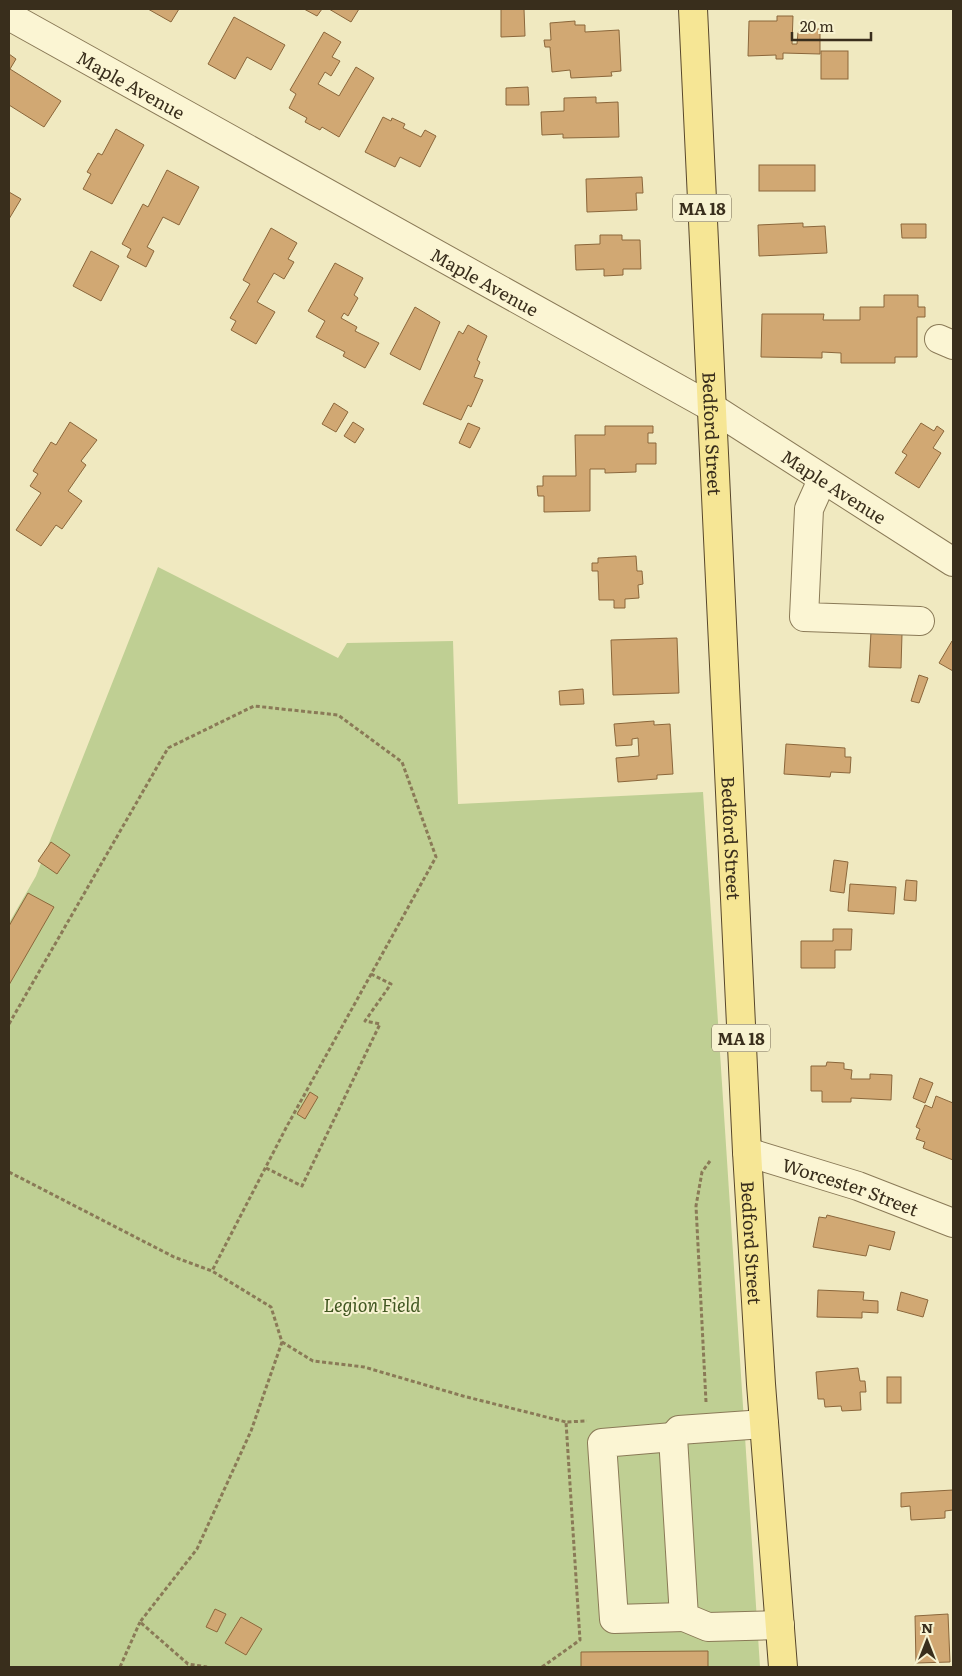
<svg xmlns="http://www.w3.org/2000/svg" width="962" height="1676" viewBox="0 0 962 1676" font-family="Literata,serif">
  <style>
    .green { fill: #bfcf93 }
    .building { fill: #d1a873; stroke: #8b673b }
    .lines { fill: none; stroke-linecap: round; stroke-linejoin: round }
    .minor-casing { stroke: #8a7a57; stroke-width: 30 }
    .major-casing { stroke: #58472b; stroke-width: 30 }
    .path { stroke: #8a7a57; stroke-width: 3; stroke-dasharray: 4 2.5; stroke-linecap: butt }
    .minor { stroke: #fbf5d3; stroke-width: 28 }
    .major { stroke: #f6e695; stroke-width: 28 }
    .labels { text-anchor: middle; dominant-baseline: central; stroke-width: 4; stroke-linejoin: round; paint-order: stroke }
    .shield { fill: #f7f2d0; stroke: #726952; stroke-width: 1 }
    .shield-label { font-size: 16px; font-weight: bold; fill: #392e1c }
    .street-label { font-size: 18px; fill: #392e1c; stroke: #f7f2d0 }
    .park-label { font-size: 18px; font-style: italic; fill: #415721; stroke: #f7f2d0 }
  </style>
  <rect width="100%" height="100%" fill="#f0e9c0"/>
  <polygon class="green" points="158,567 338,658 347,643 453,641 458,804 703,792 760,1667 9,1667 9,923 36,876"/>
  <g class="building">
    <polygon points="148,9 179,9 171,22"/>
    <polygon points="304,9 322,9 317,16"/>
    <polygon points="329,9 359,9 351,22"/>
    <polygon points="501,9 524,9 525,36 501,37"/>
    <polygon points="777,16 793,16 792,44 797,44 798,32 804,32 804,29 820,29 820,54 783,53 783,59 776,59 776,55 748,56 749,21 777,21"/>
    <polygon points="234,17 285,45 271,70 247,57 235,79 208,64"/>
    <polygon points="575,21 575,25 585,25 585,32 619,30 621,71 611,72 612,76 571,78 570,70 552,72 550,47 545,47 544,40 551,40 550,23"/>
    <polygon points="324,32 341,42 332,57 340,61 331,76 325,72 318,84 339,96 356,67 374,78 339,137 322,127 320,130 305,122 307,118 289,108 296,94 290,90"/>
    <rect x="821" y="51" width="27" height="28"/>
    <polygon points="9,54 16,59 10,69 61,101 44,127 9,105"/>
    <polygon points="528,87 529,105 506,105 506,88"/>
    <polygon points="596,97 596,103 618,102 619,137 563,138 563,134 542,135 541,112 564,111 564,98"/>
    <polygon points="383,117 391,121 392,118 405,124 403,128 421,137 425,130 436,136 420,167 400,157 395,167 365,152"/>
    <polygon points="116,129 144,145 112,204 83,189 91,174 87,172 98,153 102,155"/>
    <rect x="759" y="165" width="56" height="26"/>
    <polygon points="167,170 199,187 179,225 163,217 147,247 154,251 146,267 127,257 131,249 122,244 143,204 148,207"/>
    <polygon points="642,177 643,193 636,193 637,210 587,212 586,179"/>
    <polygon points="9,192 21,199 9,219"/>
    <polygon points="803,223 803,227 825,226 827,253 759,256 758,225"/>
    <polygon points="901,224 926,224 926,238 902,238"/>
    <polygon points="271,228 297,243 288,259 294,262 284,279 274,273 257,302 275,312 256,344 231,330 236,321 230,318 250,284 243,280"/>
    <polygon points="600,235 622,235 622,240 640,240 641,269 623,269 623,275 604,276 604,269 576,270 575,245 600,244"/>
    <polygon points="91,251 119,266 101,301 73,286"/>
    <polygon points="335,263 363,278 354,295 358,298 348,316 344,313 341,318 357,327 355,331 379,343 365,368 343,356 345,352 316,337 325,321 308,311"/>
    <polygon points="884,295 918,295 918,307 925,307 925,317 917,317 917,357 895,357 895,363 841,363 841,353 822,352 822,358 761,357 762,314 824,314 823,320 860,320 860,307 884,307"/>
    <polygon points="415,307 440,322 420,370 390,354"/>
    <polygon points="468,325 487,336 477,360 480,362 474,377 483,380 471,407 468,405 461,420 423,404 459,331 463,334"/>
    <polygon points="334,403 348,412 336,432 322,424"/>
    <polygon points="70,422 97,440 81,461 86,465 68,491 82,501 62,529 56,525 41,546 16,530 41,493 30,486 38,474 33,471 51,442 56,445"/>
    <polygon points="353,422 364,429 355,443 344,436"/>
    <polygon points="468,423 480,428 470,448 459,443"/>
    <polygon points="921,423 934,431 937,426 944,431 933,448 941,453 919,488 895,473 907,455 902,452"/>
    <polygon points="605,426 653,426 653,433 648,433 648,443 656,443 656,464 636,464 636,472 605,473 605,469 590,469 590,511 544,512 544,496 538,496 537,486 543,486 543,476 576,476 575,435 605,435"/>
    <polygon points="636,556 637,571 642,571 643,584 638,585 639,598 625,599 625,608 614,608 614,600 599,600 598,571 592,571 592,563 598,563 598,558"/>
    <polygon points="871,632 902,634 901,668 869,667"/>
    <polygon points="677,638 679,693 613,695 611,640"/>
    <polygon points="952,641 953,642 953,671 939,663"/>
    <polygon points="919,675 928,678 919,703 911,701"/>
    <polygon points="583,689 584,704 560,705 559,691"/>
    <polygon points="654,721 654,725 670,724 673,774 657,775 657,779 618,782 616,758 639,756 638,738 632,739 632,745 616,746 614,724"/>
    <polygon points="786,744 845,748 845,757 851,757 850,773 831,772 830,777 784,774"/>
    <polygon points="51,842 70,855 57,874 38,861"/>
    <polygon points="834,860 848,862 844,893 830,891"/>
    <polygon points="906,880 917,881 916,901 904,900"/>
    <polygon points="850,884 896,887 894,914 848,911"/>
    <polygon points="28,893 54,907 9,985 9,926"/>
    <polygon points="833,929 852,929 851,950 835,950 835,968 801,968 801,941 833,941"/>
    <polygon points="827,1062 844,1063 844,1069 852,1070 851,1079 870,1079 870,1074 892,1075 891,1100 851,1098 851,1102 822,1102 822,1091 811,1091 811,1066 826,1066"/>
    <polygon points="920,1078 933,1083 925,1103 913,1098"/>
    <polygon points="310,1092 318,1097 305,1119 297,1114"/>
    <polygon points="936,1096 953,1103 953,1160 923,1148 925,1142 916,1139 920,1129 916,1127 925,1105 932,1108"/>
    <polygon points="827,1215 895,1232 890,1250 869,1245 866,1256 813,1247 819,1217 826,1218"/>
    <polygon points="818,1290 864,1292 863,1300 878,1301 878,1313 862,1312 862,1318 817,1317"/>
    <polygon points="901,1292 928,1300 923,1317 897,1310"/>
    <polygon points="858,1368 860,1381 865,1381 866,1392 860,1392 861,1410 842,1411 841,1406 825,1407 824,1399 818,1399 816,1372"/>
    <rect x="887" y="1377" width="14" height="26"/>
    <polygon points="953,1490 953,1510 945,1511 945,1518 911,1520 910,1506 901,1507 901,1493"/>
    <polygon points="215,1609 226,1614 217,1632 206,1627"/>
    <polygon points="948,1614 950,1662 916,1663 915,1616"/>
    <polygon points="241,1617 262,1629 246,1655 225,1643"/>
    <polygon points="708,1651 708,1667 581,1667 581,1652"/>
  </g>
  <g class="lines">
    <defs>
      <g id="minor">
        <path id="s1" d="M9 16 711 407 953 562"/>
        <polyline points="939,339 953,345"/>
        <polyline points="822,480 809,509 804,617 920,621"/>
        <path id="s2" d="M747 1152 858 1186 953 1223"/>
        <polyline points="764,1424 679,1430 673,1437 684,1617 708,1627 780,1625"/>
        <polyline points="673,1437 602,1443 614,1619 684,1617"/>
      </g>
      <g id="major">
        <path id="s3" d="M693 9 747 1152 761 1384 783 1667"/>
      </g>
    </defs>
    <use href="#minor" class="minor-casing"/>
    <use href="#major" class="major-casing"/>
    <g class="path">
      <polyline points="9,1024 168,748 254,706 338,715 402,762 436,857 287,1126 212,1271"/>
      <polyline points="266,1168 302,1186 380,1024 365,1021 391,984 371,974"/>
      <polyline points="9,1172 174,1257 212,1271 271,1307 282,1342 251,1431 197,1549 140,1622 188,1664 207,1667"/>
      <polyline points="282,1342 313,1361 364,1367 463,1396 566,1422"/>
      <polyline points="706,1402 696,1206 702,1172 710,1161"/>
      <polyline points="120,1667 140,1622"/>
      <polyline points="542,1667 580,1640 566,1422 587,1421"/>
    </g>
    <use href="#minor" class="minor"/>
    <use href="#major" class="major"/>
  </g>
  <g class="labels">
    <g class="shield">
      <rect x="673" y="194.5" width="58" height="27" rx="4"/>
      <rect x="712" y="1024.5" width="58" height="27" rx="4"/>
    </g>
    <g class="shield-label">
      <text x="702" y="208">MA 18</text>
      <text x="741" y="1038">MA 18</text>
    </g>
    <g class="street-label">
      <text stroke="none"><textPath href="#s1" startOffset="140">Maple Avenue</textPath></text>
      <text stroke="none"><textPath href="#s1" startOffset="545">Maple Avenue</textPath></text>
      <text stroke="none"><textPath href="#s3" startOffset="425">Bedford Street</textPath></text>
      <text stroke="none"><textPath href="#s1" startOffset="950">Maple Avenue</textPath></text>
      <text stroke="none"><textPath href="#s3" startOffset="830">Bedford Street</textPath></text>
      <text stroke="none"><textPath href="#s2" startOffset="109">Worcester Street</textPath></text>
      <text stroke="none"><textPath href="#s3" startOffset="1235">Bedford Street</textPath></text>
    </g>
    <g class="park-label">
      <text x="372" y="1304">Legion Field</text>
    </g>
  </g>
  <rect width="962" height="1676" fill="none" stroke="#392e1c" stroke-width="20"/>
  <g transform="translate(927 1641)" stroke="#f7f2d0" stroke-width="4" paint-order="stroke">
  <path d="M0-4L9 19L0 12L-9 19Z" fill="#392e1c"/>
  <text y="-8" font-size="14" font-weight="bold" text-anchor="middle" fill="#392e1c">N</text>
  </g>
  <path d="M792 32v8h79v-8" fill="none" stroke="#392e1c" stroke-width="2.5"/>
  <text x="800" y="32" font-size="15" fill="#392e1c" stroke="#f7f2d0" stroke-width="4" paint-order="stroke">20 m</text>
</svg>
